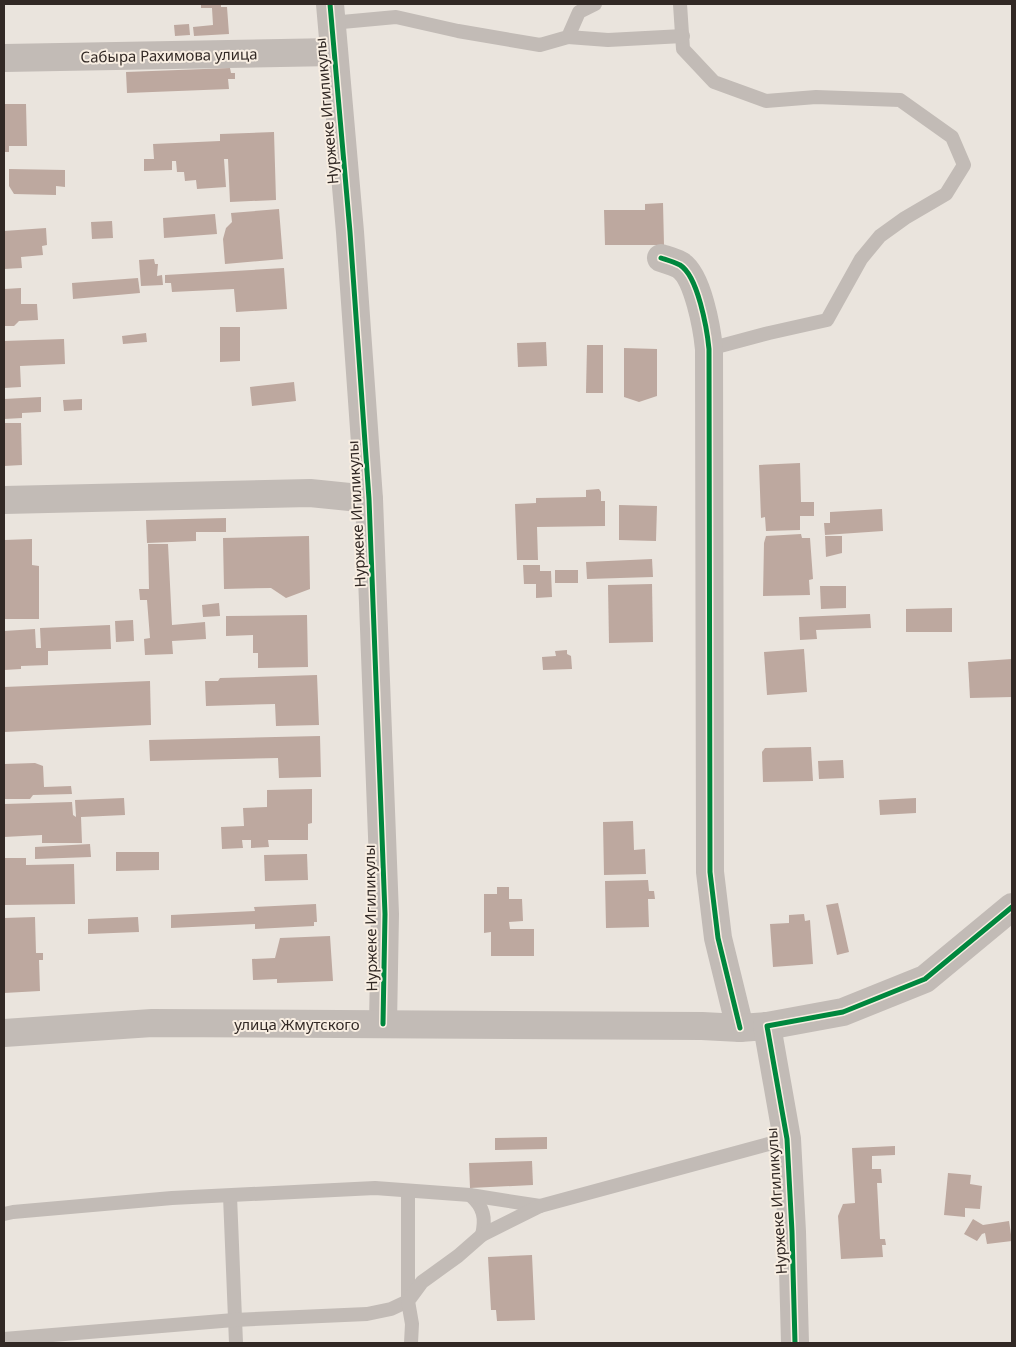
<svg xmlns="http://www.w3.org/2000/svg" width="1016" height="1347" viewBox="0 0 1016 1347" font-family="'Noto Sans',sans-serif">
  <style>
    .building { fill: #bda89f }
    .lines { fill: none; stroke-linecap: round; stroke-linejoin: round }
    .service { stroke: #c2bbb6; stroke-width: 14 }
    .minor { stroke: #c2bbb6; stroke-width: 28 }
    .cycleway-casing { stroke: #f8eee2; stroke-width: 8 }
    .cycleway { stroke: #00873e; stroke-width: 5 }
    .labels { text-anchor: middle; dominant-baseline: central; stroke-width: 4; stroke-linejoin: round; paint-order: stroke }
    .street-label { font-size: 15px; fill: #322925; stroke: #f8eee2 }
  </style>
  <rect width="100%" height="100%" fill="#eae4dd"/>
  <g class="building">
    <polygon points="201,4 221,4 221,7 227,7 229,34 194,36 193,27 213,25 212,8 201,8"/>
    <polygon points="189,24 190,35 175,36 174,25"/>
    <polygon points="230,68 231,73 235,73 235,79 228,79 229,89 127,93 126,72"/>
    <polygon points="4,104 26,104 27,146 9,146 9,152 4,152"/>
    <polygon points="274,132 276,200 230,202 228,159 224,159 226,187 197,189 196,180 185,181 184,172 177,172 176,161 172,161 172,170 144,171 144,159 154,159 153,144 220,141 220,134"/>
    <polygon points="9,169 65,170 65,187 56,186 56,195 14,194 9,186"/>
    <polygon points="663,203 664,245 605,245 604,210 645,210 645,204"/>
    <polygon points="279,209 283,259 225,264 223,239 226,228 232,222 231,213"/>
    <polygon points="215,214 217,234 164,238 163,218"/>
    <polygon points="112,221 113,238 92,239 91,222"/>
    <polygon points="46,228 47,245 42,246 43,255 21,257 22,268 4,269 4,231"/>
    <polygon points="154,259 155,264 158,264 157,276 162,275 163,285 141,286 139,260"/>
    <polygon points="284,268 287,309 236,312 234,289 172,292 171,283 165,283 165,275"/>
    <polygon points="138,278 140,293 73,299 72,283"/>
    <polygon points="21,288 21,304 37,304 38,320 19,321 14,326 4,326 4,289"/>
    <polygon points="220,327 240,327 240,361 220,362"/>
    <polygon points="146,333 147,342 123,344 122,336"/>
    <polygon points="64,339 65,364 20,366 21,387 4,388 4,341"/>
    <polygon points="546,342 547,366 518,367 517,343"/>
    <polygon points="587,345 603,345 603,393 586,393"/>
    <polygon points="624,348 657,349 657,396 639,402 624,397"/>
    <polygon points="294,382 296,401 252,406 250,387"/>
    <polygon points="41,397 41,412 22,413 22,418 4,419 4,399"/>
    <polygon points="82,399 82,410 64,411 63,400"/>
    <polygon points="4,423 21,423 22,465 4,466"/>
    <polygon points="800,463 801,502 814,502 814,516 800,516 800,530 766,531 765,517 761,518 759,465"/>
    <polygon points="599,489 601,492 601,501 605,501 605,526 537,527 538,560 517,560 515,504 536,503 536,498 586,497 586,490"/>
    <polygon points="619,505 657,506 656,541 619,540"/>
    <polygon points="882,509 883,531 825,535 824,523 830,523 830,512"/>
    <polygon points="226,518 226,532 196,532 196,541 147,543 146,520"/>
    <polygon points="801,534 802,538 810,538 813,579 809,580 810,595 763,596 764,543 766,536"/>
    <polygon points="309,536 310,589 286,598 271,588 224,589 223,538"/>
    <polygon points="825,536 842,536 842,553 826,557"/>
    <polygon points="32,539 32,565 39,566 39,619 4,619 4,540"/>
    <polygon points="148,544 168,544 172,625 205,622 206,639 172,641 173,654 145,655 144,639 150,638 147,600 140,600 139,589 149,589"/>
    <polygon points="652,559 653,577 587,579 586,562"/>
    <polygon points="523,565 540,565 540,571 551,571 552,597 536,598 536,584 524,584"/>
    <rect x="555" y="570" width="23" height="13"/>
    <polygon points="652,584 653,642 609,643 608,585"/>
    <polygon points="820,586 846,586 846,608 821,609"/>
    <polygon points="219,603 220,616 203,617 202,605"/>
    <polygon points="952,608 952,632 906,632 906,609"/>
    <polygon points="870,614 871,628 816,630 817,639 800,640 799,617"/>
    <polygon points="307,615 308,667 258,668 258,653 253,653 253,635 226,636 226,616"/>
    <polygon points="133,620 134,641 116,642 115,621"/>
    <polygon points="110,625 111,649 48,651 48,665 21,666 21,669 4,670 4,631 35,629 36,648 41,648 40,628"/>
    <polygon points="804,649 807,692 767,695 764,652"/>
    <polygon points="567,650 567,654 571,656 572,669 543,670 542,657 556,656 555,651"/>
    <polygon points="1012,659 1012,697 970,698 968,662"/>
    <polygon points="317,675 319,725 276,726 275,704 206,706 205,681 218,681 220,678"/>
    <polygon points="150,681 151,725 4,732 4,687"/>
    <polygon points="320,736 321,777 279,778 278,758 150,761 149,740"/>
    <polygon points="811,747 813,781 763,782 762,752 765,748"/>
    <polygon points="843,760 844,778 819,779 818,761"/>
    <polygon points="35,763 43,766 44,787 71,786 72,794 33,795 30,799 4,799 4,764"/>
    <polygon points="312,789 312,823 308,824 308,840 268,840 269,847 251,848 251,840 242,840 243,848 222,849 221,827 244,826 243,808 267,807 267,790"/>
    <polygon points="124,798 125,815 81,817 82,843 42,843 42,835 4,837 4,804 72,802 73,815 76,817 75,800"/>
    <polygon points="916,798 916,813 880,815 879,800"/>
    <polygon points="633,821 634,850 645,849 646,874 604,875 603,822"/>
    <polygon points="90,844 91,857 35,859 35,847"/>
    <polygon points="116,852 159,852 159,870 116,871"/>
    <polygon points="307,854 308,880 265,881 264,855"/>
    <polygon points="4,858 26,858 26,865 74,864 75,904 4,905"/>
    <polygon points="648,880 649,891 654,891 655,899 648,899 649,927 606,928 605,881"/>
    <polygon points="497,887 509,887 509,899 522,899 523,921 509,922 510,929 534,929 534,956 491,956 491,932 484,933 484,894 497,894"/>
    <polygon points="838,903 849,952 837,955 826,905"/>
    <polygon points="316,904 317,922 314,922 314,926 255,929 255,924 171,928 171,915 255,911 254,907"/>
    <polygon points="804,914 805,921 810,920 813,964 773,967 770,924 789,923 789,915"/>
    <polygon points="35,917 36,953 43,953 43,960 39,960 40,991 4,993 4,918"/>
    <polygon points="138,917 139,932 88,934 88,919"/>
    <polygon points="330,936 333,981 277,983 277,979 253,980 252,959 275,958 280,938"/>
    <polygon points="547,1137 547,1149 495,1150 495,1138"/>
    <polygon points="895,1146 895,1155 872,1156 872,1169 881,1169 882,1183 877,1183 880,1239 885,1239 886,1245 882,1245 883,1257 841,1259 838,1216 843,1204 855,1203 852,1148"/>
    <polygon points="532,1161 533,1185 470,1188 469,1163"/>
    <polygon points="948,1173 971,1175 970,1184 982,1186 980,1209 965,1208 965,1217 944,1215"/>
    <polygon points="973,1219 983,1225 1009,1221 1012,1241 987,1244 985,1233 982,1234 977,1241 964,1234"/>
    <polygon points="532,1255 535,1320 497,1321 496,1310 491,1310 488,1257"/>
  </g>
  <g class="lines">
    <g class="service">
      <polyline points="680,4 683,49 714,82 766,101 816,97 900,100 952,137 964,165 946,194 905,218 880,236 861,259 827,320 769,333 709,349"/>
      <polyline points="331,23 396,17 458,31 540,45 568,37 579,12 595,4"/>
      <polyline points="568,37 608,40 683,36"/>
      <path d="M470 1195C484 1207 486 1218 482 1235"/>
      <polyline points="230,1196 236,1343"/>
      <polyline points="4,1214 13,1212 172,1198 375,1188 470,1195 540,1206"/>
      <polyline points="4,1339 234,1320 367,1314 391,1309 408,1301 408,1191"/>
      <polyline points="411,1343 412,1324 408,1301 422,1282 458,1256 482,1235 540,1206 787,1139"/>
    </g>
    <g class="minor">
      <polyline points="330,4 350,232 369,499 385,914 383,1024"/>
      <polyline points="4,58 334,52"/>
      <path d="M661 258C667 260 674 262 680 265 698 276 707 329 709 349L710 872 718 938 740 1028"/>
      <polyline points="4,500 310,493 369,499"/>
      <polyline points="4,1033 152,1023 702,1026 740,1028 767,1026"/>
      <polyline points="795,1343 792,1232 787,1139 767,1026 843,1012 925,979 1012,907"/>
    </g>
    <defs>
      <g id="cycleway">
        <polyline points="330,4 350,232 369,499 385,914 383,1024"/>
        <path d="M661 258C667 260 674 262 680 265 698 276 707 329 709 349L710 872 718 938 740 1028"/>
        <polyline points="795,1343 792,1232 787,1139 767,1026 843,1012 925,979 1012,907"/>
      </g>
    </defs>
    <use href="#cycleway" class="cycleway-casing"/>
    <use href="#cycleway" class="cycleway"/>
  </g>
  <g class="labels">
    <g class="street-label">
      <text transform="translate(169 55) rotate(-1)">Сабыра Рахимова улица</text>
      <text transform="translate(326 111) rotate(-95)">Нуржеке Игиликулы</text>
      <text transform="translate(356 514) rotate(-93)">Нуржеке Игиликулы</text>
      <text transform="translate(370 918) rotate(-91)">Нуржеке Игиликулы</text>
      <text x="297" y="1024">улица Жмутского</text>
      <text transform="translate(776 1201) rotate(-94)">Нуржеке Игиликулы</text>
    </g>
  </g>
  <rect width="1016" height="1347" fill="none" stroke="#322925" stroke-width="10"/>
</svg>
